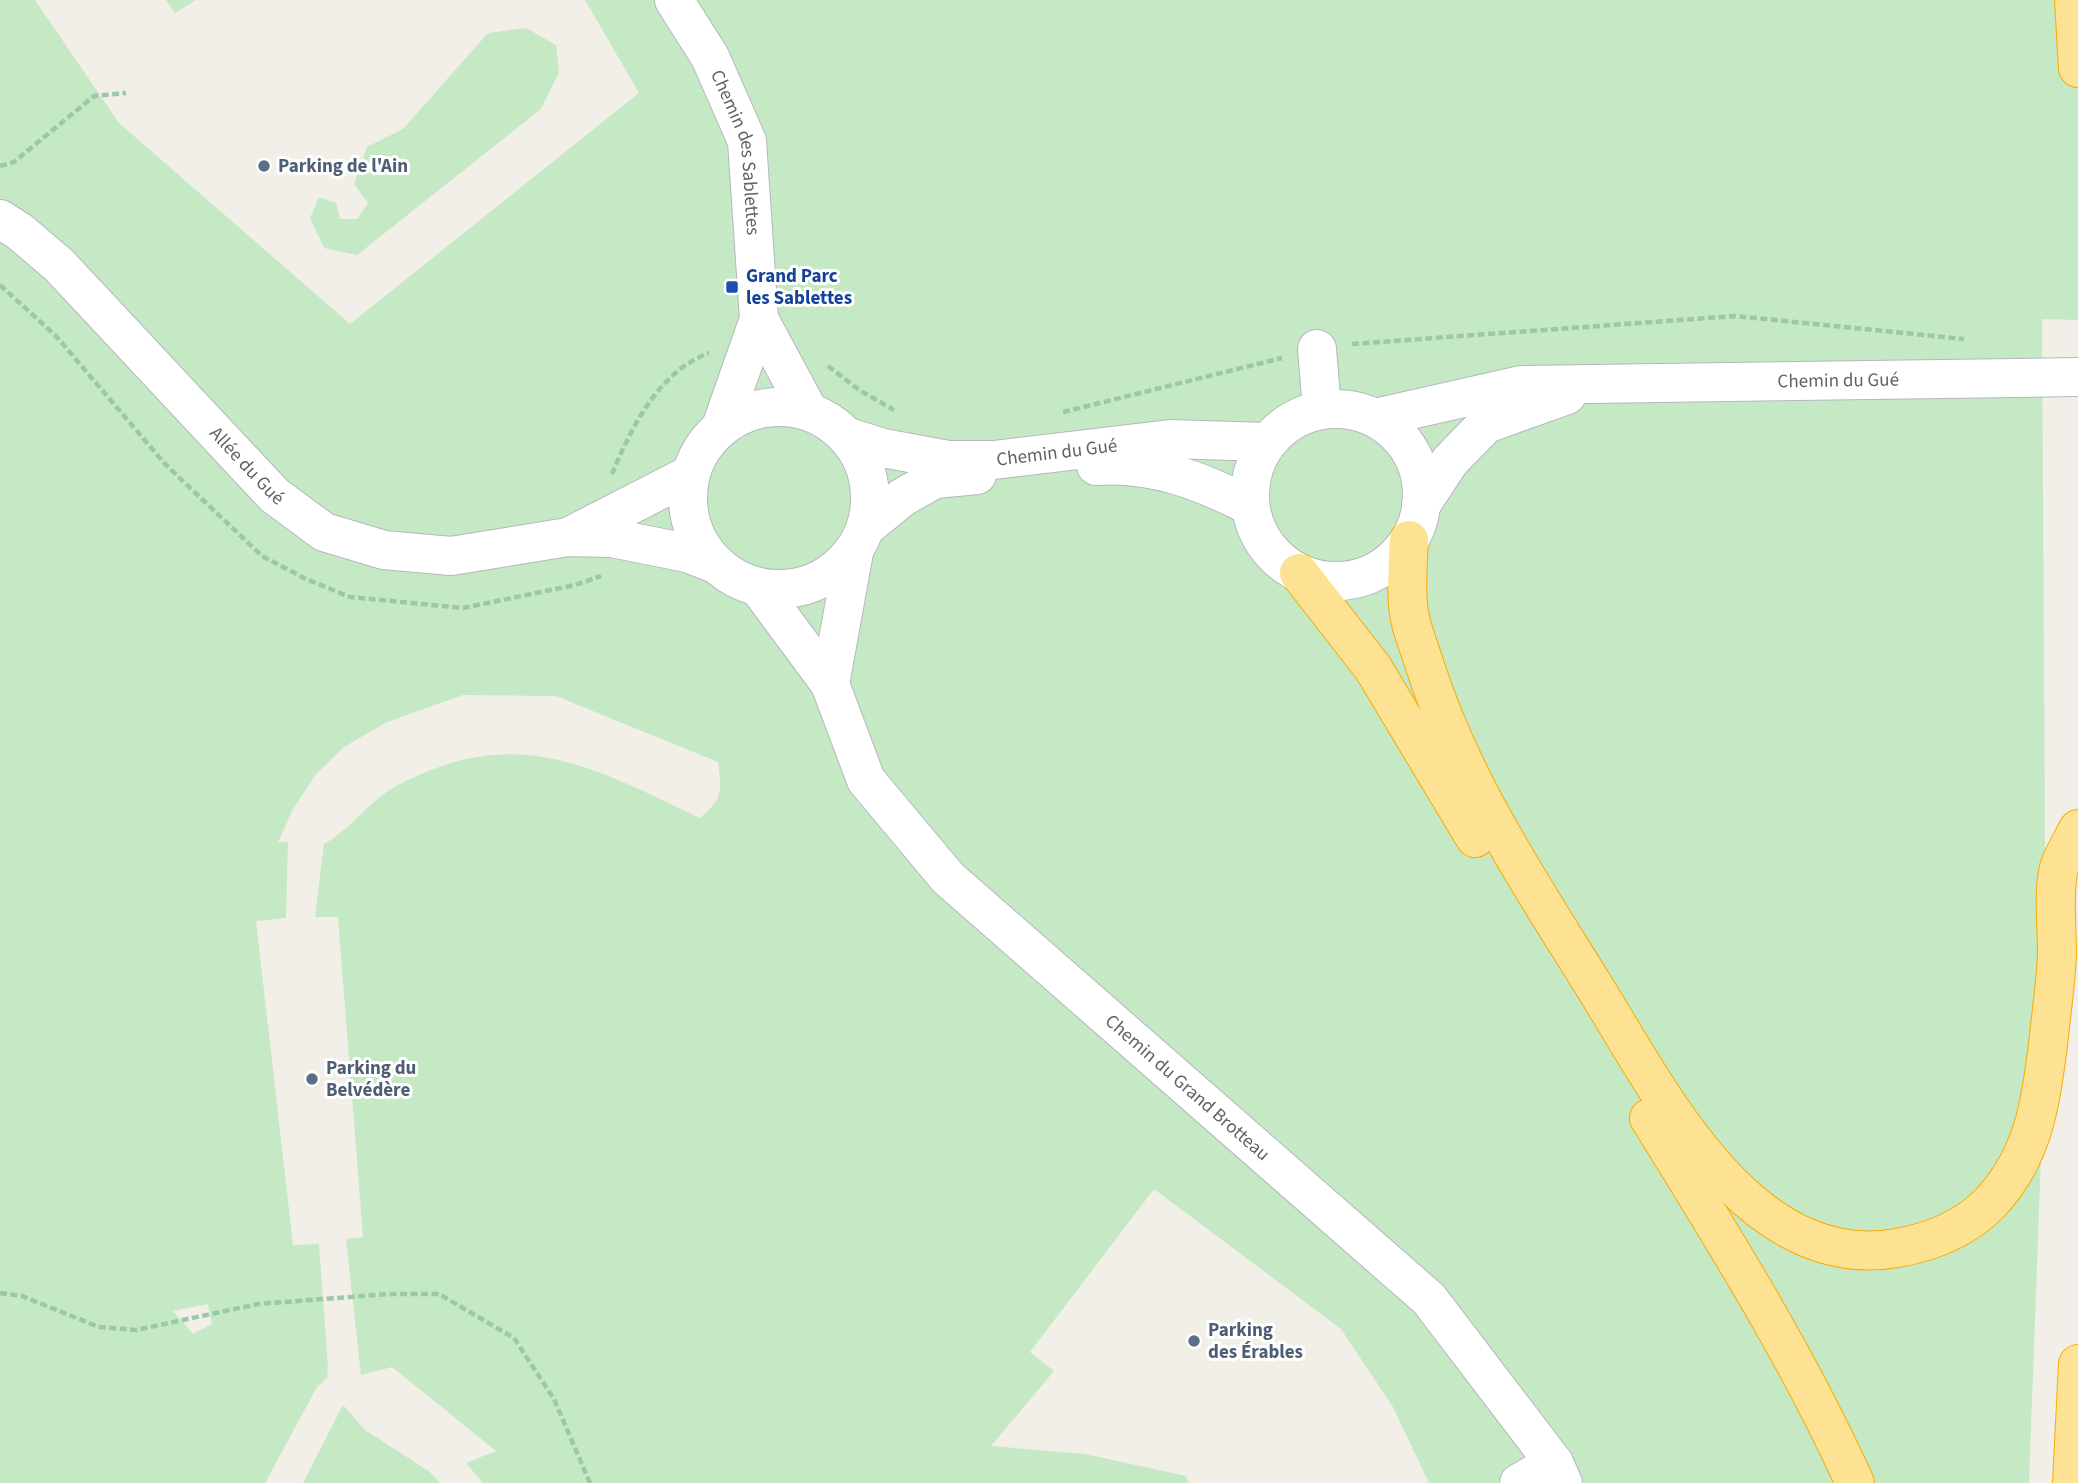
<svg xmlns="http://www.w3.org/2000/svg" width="2078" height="1483" viewBox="0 0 2078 1483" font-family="'Source Sans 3',sans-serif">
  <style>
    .green { fill: #c5e8c5; fill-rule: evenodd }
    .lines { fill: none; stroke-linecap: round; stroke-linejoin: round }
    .minor-casing { stroke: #b5b8bc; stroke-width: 40 }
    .highway-casing { stroke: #f9ab00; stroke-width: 40 }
    .path { stroke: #9cc7a9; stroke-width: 4.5; stroke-dasharray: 7 3.5; stroke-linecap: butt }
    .minor { stroke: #fff; stroke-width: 38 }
    .highway { stroke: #fde293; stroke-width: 38 }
    .service-dot { fill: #5c6f8a; stroke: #fff; stroke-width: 2.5 }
    .transit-dot { fill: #1a4fb4; stroke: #fff; stroke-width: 2.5 }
    .labels { text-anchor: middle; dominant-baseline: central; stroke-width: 6; stroke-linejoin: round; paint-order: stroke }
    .street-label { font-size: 19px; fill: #5f6368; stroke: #fff }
    .service-label { font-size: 19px; font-weight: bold; fill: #4e5e75; stroke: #fff; text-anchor: start }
    .transit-label { font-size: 19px; font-weight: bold; fill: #164399; stroke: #fff; text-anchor: start }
  </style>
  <rect width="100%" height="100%" fill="#f1efe8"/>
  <g class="green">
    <path d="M0 0H35L119 123 350 324 639 93 585 0H2078V320L2042 319 2046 1019 2029 1483H1429L1393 1407 1341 1329 1154 1189 1030 1352 1054 1371 991 1446 1085 1454 1186 1476 1189 1483H483L466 1463 496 1451 392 1367 361 1375 346 1239 363 1237 338 917H315L324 844C352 829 369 800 398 785 516 723 591 766 700 818 723 798 722 792 718 762L556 696 463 695 387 722 344 747 316 774 293 809 278 842H288L286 918 256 921 293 1245 319 1244 328 1368 327 1378 317 1387 265 1483H0ZM208 1304 212 1324 193 1334 173 1311Z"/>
    <polygon points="166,0 196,0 175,13"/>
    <polygon points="526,28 556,45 559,72 541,109 357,255 324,248 310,218 319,197 336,203 340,219 357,219 368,203 354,184 367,147 403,129 488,33"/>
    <polygon points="343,1405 365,1430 430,1472 440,1483 303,1483"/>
  </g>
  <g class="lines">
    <defs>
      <g id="minor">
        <path id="s1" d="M674 0 710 57 747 141 759 319 721 427"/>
        <path id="s2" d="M0 219 19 231 59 265 274 495 324 532 384 550 451 556 568 537 612 538 687 553 713 563"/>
        <polyline points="759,319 808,410"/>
        <polyline points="1317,349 1322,409"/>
        <circle cx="779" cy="498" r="91"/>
        <circle cx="1336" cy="495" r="86"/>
        <path id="s3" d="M1375 418 1521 385 2078 377"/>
        <path id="s4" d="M848 437 883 448 948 460H994L1170 439 1267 442"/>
        <path d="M1096 466C1152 462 1202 481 1250 506"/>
        <polyline points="1421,505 1450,461 1486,424 1567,395"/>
        <polyline points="866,527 903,497 935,479 977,475"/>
        <polyline points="574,534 691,474"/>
        <path id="s5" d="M759 588 830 684 866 780 948 878 1429 1299 1554 1463 1563 1483"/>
        <polyline points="830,684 854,552"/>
        <polyline points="1519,1483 1554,1463"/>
      </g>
      <g id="highway">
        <polyline points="2074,0 2078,68"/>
        <path d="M1409 540C1408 561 1406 583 1408 604 1409 625 1419 646 1425 666 1462 782 1530 883 1594 986 1659 1090 1748 1274 1897 1248 1932 1242 1966 1228 1991 1202 2034 1155 2040 1105 2048 1045 2051 1014 2056 984 2057 953 2057 929 2053 890 2059 868 2063 855 2072 841 2078 829"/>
        <polyline points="1299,573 1373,668 1475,838"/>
        <path d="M1649 1118C1723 1238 1797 1355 1855 1483"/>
        <polyline points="2072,1483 2078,1364"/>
      </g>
    </defs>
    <use href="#minor" class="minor-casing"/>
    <use href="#highway" class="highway-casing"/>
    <g class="path">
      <polyline points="0,166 14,162 94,96 126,93"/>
      <polyline points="0,285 56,336 165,464 262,556 304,578 350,597 463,608 575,585 601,576"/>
      <polyline points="1352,344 1735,316 1964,339"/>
      <polyline points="828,366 859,390 894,410"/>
      <polyline points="1063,412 1282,358"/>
      <path d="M612 474C631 428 659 371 709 353"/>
      <polyline points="0,1293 22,1296 99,1327 136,1330 258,1304 389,1294 439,1294 514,1338 554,1399 590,1483"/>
    </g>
    <use href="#minor" class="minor"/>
    <use href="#highway" class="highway"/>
  </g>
  <g class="service-dot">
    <circle cx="264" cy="166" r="7"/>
    <circle cx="312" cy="1079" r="7"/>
    <circle cx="1194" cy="1341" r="7"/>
  </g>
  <rect class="transit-dot" x="725" y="280" width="14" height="14" rx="3.5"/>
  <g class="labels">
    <g class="street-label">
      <text stroke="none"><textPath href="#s1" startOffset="168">Chemin des Sablettes</textPath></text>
      <text stroke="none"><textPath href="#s3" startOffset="467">Chemin du Gué</textPath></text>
      <text stroke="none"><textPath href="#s4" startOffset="212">Chemin du Gué</textPath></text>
      <text stroke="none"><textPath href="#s2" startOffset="350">Allée du Gué</textPath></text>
      <text stroke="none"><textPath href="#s5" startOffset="668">Chemin du Grand Brotteau</textPath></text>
    </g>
    <g class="service-label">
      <text x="278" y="166">Parking de l'Ain</text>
      <text x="326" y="1068">Parking du<tspan x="326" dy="22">Belvédère</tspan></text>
      <text x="1208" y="1330">Parking<tspan x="1208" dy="22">des Érables</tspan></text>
    </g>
    <g class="transit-label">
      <text x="746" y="276">Grand Parc<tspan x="746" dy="22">les Sablettes</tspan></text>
    </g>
  </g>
</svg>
